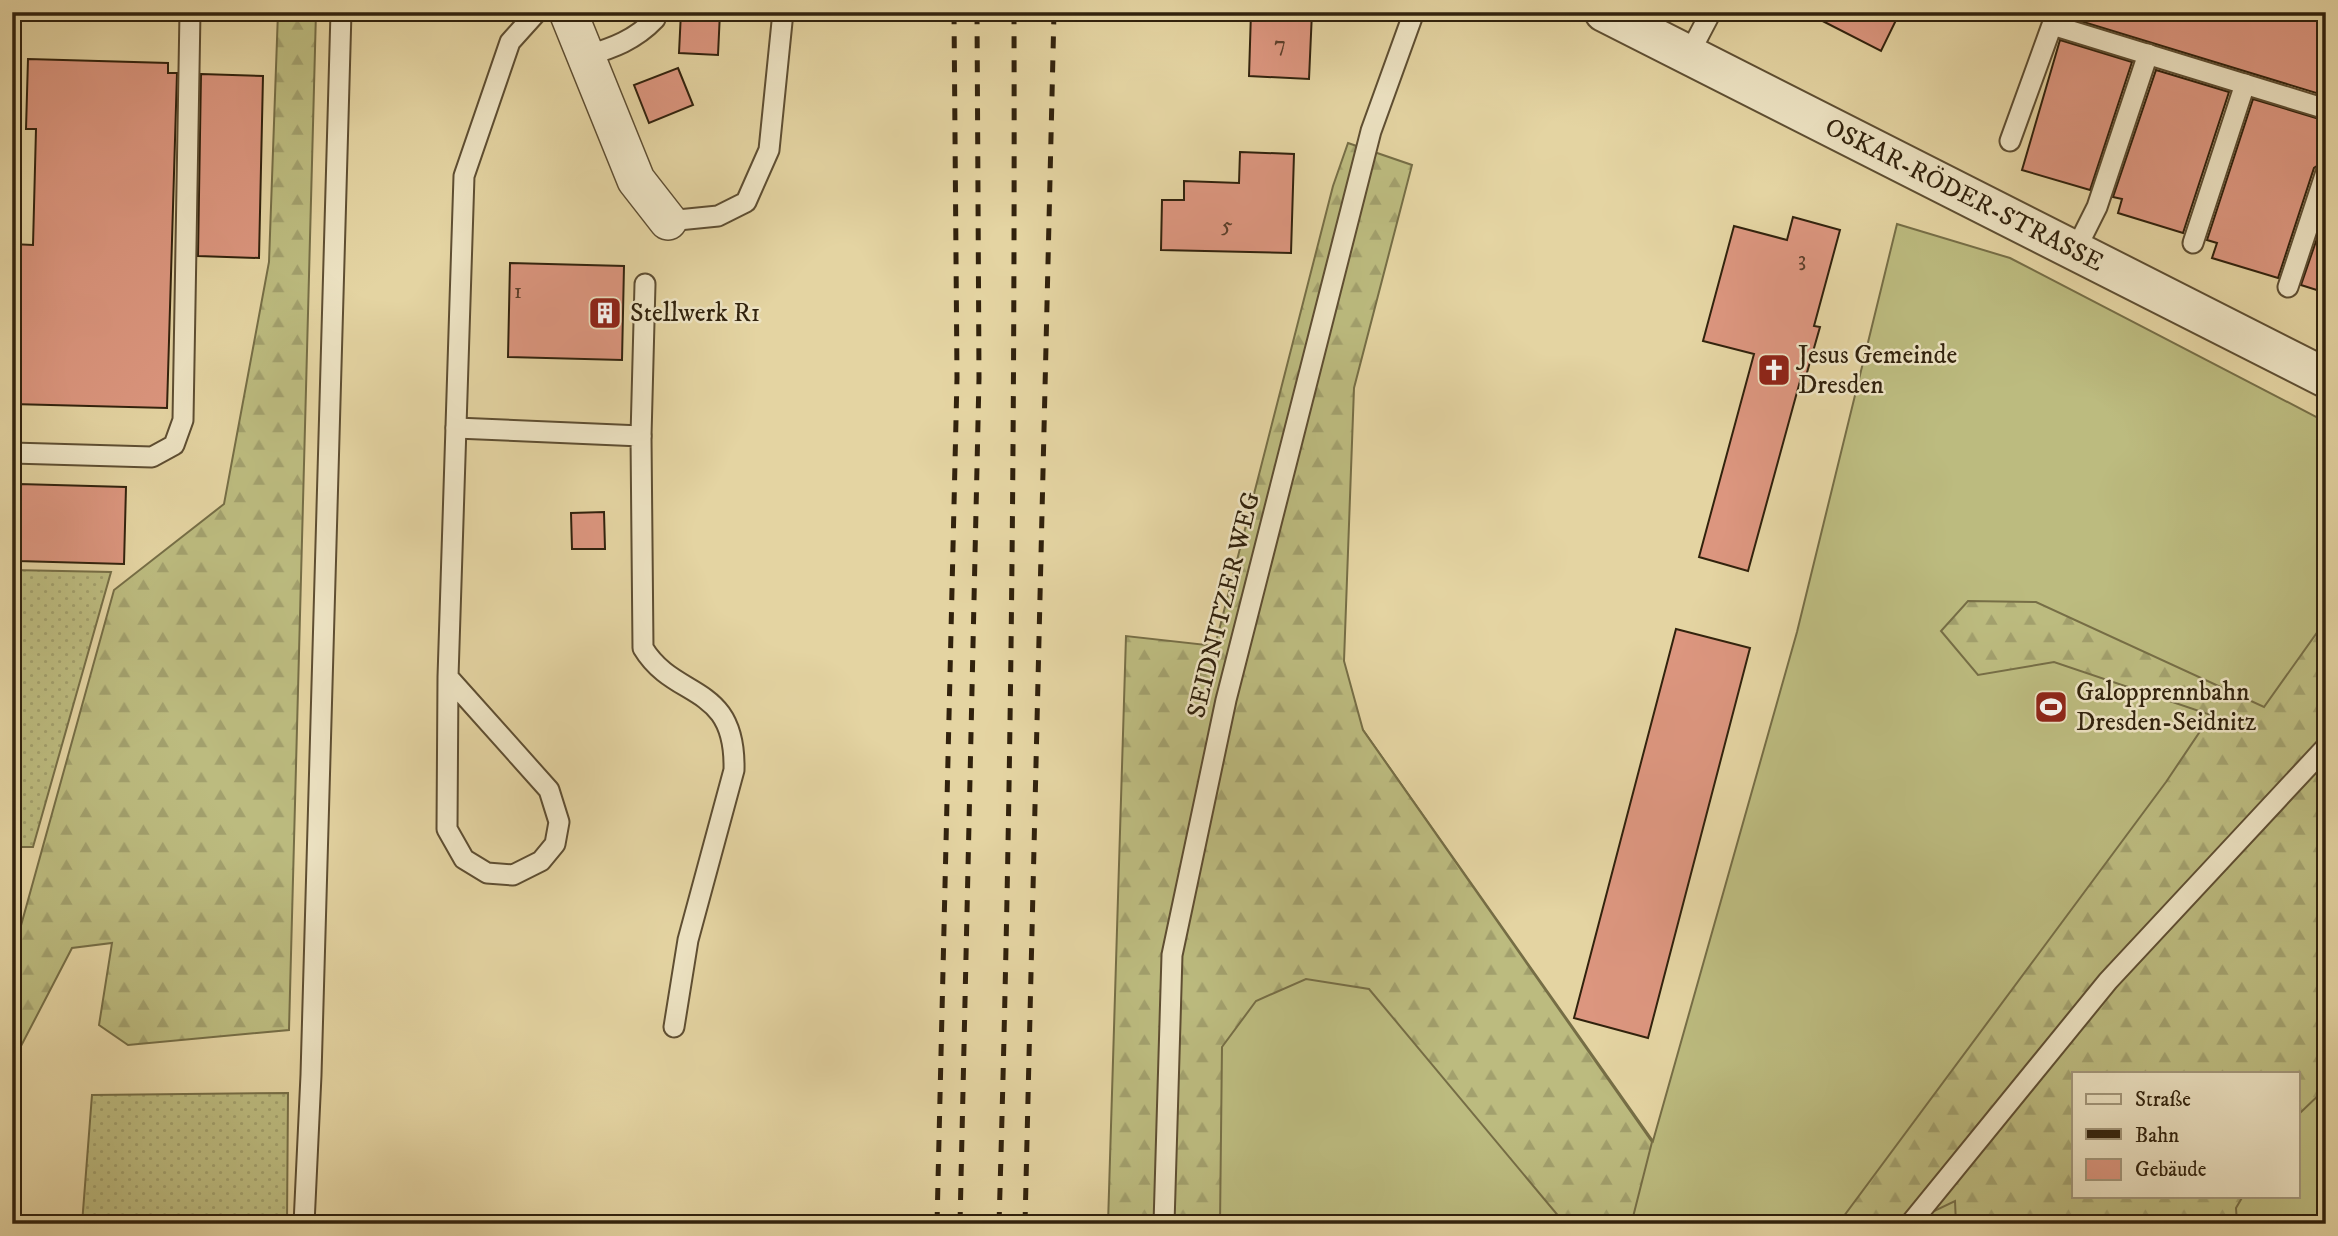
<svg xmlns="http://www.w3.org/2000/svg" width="2338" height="1236" viewBox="0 0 2338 1236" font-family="'IM FELL DW Pica',serif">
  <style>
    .grass { fill: #bcbb7f; stroke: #766e46; stroke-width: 2; fill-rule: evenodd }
    .forest { fill: url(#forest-firs); stroke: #766e46; stroke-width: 2 }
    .garden { fill: url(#garden-dots); stroke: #766e46; stroke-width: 2 }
    .building { fill: #dc967f; stroke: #31220d; stroke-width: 2 }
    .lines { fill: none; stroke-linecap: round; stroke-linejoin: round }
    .service-casing { stroke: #5e4e32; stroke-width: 23 }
    .minor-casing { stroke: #5e4e32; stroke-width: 40 }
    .tertiary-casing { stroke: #5e4e32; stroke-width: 42 }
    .service { stroke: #ede3c3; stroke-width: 19 }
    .minor { stroke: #ede3c3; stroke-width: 37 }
    .tertiary { stroke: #ede3c3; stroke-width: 38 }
    .rail { stroke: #31220d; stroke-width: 5; stroke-dasharray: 12 12; stroke-linecap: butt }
    .labels { text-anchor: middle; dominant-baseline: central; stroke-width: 5; stroke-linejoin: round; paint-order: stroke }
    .number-label { font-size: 23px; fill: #5c3f2a }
    .street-label { font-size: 26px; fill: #31220d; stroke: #ede3c3 }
    .poi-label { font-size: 26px; fill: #31220d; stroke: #ede3c3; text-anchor: start }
  </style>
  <defs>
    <pattern id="forest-firs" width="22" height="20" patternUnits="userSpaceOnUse" patternTransform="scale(1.75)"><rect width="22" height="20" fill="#bcbb7f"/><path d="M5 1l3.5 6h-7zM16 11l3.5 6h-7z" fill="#a2a06d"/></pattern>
    <pattern id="garden-dots" width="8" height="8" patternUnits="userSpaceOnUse" patternTransform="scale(1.75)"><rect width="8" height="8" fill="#bcbb7f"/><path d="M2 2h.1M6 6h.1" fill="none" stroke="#a2a06d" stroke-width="1.8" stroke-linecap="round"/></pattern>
  </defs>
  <rect width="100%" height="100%" fill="#e4d4a2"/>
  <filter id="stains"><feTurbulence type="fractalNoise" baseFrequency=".00286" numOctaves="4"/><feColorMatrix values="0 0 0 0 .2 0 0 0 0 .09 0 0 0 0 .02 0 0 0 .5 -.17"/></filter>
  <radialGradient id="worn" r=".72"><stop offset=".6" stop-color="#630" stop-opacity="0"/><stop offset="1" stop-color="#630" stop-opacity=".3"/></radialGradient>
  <path class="grass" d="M1897 224 2010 258 2326 422V1224H1189L1193 989 1363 730 1653 1141 1797 632ZM2074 1073H2298V1196H2074Z"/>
  <g class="forest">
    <polygon points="278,12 316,12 289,1030 128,1045 99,1025 112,943 72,948 20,1048 12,1044 12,958 114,590 224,504 269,262"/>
    <polygon points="1348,143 1412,165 1354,388 1344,661 1363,730 1652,1142 1633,1217 1638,1224 1565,1224 1369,989 1306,979 1256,1001 1222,1047 1220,1224 1108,1224 1126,636 1215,646 1333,186"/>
    <polygon points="1968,601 2036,602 2264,707 2326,620 2326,1088 2298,1115 2298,1073 2074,1073 2074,1196 2243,1196 2236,1208 2237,1224 1956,1224 1955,1201 1907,1224 1838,1224 2166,782 2211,715 2054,662 1978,675 1941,631"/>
  </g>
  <g class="garden">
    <polygon points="12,570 111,572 33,847 12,847"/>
    <polygon points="288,1093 287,1224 82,1224 92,1095"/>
  </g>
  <g class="building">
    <polygon points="681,12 720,12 718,55 679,53"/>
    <polygon points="1251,12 1312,12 1309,79 1249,76"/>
    <polygon points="1805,12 1900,12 1881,51"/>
    <polygon points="2068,12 2326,12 2326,96 2067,17"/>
    <polygon points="2060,40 2132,62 2090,190 2022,170"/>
    <polygon points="28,59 168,63 168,73 177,73 167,408 12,404 12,244 33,245 36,129 26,129"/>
    <polygon points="678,68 693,105 649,123 634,85"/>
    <polygon points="2156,70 2229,92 2183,233 2118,213 2122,199 2113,197"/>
    <polygon points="201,74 263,76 259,258 198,256"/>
    <polygon points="2253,99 2326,121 2326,160 2314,168 2278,278 2212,258 2217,243 2207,240"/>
    <polygon points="1240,152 1294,154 1291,253 1161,250 1162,200 1184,200 1184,181 1239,183"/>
    <polygon points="2326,212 2326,293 2301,285"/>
    <polygon points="1793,217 1840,230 1814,326 1820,327 1806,376 1802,374 1748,571 1699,557 1754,354 1703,341 1734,226 1787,240"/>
    <polygon points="510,263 624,266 622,360 508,357"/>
    <polygon points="19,484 126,487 124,564 18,561"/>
    <polygon points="604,512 605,549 572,549 571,513"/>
    <polygon points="1676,629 1750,648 1648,1038 1574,1018"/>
  </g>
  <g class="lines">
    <defs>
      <g id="service">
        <polyline points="1689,54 1711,12"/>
        <path d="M586 56C613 48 635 40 655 19V12"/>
        <polyline points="2010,141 2052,25 2326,109"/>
        <polyline points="668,221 718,216 746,202 769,150 783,12"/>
        <polyline points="2193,243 2245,84"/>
        <polyline points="2075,251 2097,207 2148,54"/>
        <polyline points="2288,287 2326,172"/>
        <path d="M456 428 641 436 643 648C675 701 736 682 734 770L688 940 674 1027"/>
        <polyline points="641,436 645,284"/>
        <polyline points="12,453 152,457 174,445 183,420 190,12"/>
        <polyline points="448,677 549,790 559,822 555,844 541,861 513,875 487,873 464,859 447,829 448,677 464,176 510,42 537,12"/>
        <polyline points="304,1224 311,1075 341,12"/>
        <polyline points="1164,1224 1172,955 1226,700 1371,131 1414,12"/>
        <polyline points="1910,1224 2108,981 2326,747"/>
      </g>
      <polyline id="minor" points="568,12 636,180 668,221"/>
      <g id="tertiary">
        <path id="s1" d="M1604 12 2326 378"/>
      </g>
    </defs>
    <use href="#service" class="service-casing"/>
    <use href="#minor" class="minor-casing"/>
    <use href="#tertiary" class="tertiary-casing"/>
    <use href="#service" class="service"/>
    <use href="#minor" class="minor"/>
    <use href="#tertiary" class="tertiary"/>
    <g class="rail">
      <polyline points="937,1224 957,378 954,12"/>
      <polyline points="960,1224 979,378 977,12"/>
      <path d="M999 1224C1011 820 1015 416 1014 12"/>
      <polyline points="1025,1224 1054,12"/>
    </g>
  </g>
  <defs>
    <symbol id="building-square" viewBox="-11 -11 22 22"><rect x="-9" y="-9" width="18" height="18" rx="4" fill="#8f2418" stroke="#ede3c3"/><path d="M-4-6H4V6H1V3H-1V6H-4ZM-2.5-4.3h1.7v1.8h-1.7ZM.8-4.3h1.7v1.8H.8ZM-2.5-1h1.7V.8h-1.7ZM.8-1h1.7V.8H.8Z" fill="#fff"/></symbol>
    <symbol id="church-square" viewBox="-11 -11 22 22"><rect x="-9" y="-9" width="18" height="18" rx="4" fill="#8f2418" stroke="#ede3c3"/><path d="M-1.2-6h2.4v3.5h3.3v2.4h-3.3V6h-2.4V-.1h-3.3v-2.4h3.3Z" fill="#fff"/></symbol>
    <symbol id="stadium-square" viewBox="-11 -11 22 22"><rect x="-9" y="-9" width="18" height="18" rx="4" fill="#8f2418" stroke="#ede3c3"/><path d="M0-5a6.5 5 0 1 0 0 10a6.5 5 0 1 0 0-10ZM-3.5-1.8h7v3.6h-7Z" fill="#fff"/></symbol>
  </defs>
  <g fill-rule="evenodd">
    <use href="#building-square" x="586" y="294" width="38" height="38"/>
    <use href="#church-square" x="1755" y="351" width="38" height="38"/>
    <use href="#stadium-square" x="2032" y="688" width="38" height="38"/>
  </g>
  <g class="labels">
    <g class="number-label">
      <text x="1280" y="44">7</text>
      <text x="1227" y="225">5</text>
      <text x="1802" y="259">3</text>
      <text x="518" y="291">1</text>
    </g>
    <g class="street-label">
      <text stroke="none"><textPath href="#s1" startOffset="404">OSKAR-RÖDER-STRASSE</textPath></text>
      <text transform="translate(1224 605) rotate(-76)">SEIDNITZER WEG</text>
    </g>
    <g class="poi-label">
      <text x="630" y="313">Stellwerk R1</text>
      <text x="1798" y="355">Jesus Gemeinde<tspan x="1798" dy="30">Dresden</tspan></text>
      <text x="2076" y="692">Galopprennbahn<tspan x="2076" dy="30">Dresden-Seidnitz</tspan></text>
    </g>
  </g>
  <rect width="2338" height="1236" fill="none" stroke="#e4d4a2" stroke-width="42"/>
  <rect x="14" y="14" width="2310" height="1208" fill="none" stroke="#31220d" stroke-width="3.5"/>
  <rect x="21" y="21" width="2296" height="1194" fill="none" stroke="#31220d" stroke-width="2"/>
  <rect x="2072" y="1072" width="228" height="126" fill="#ede3c3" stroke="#a2967a" stroke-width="2"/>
  <rect x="2086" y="1094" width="35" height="10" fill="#ede3c3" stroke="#a2967a" stroke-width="2"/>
  <text x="2135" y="1106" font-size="21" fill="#31220d">Straße</text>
  <rect x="2086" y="1129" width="35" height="10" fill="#31220d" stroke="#a2967a" stroke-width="2"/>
  <text x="2135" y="1142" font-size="21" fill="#31220d">Bahn</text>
  <rect x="2086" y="1159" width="35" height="21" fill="#dc967f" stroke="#a2967a" stroke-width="2"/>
  <text x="2135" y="1176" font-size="21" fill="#31220d">Gebäude</text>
  <rect width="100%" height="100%" filter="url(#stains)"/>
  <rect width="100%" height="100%" fill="url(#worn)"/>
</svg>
